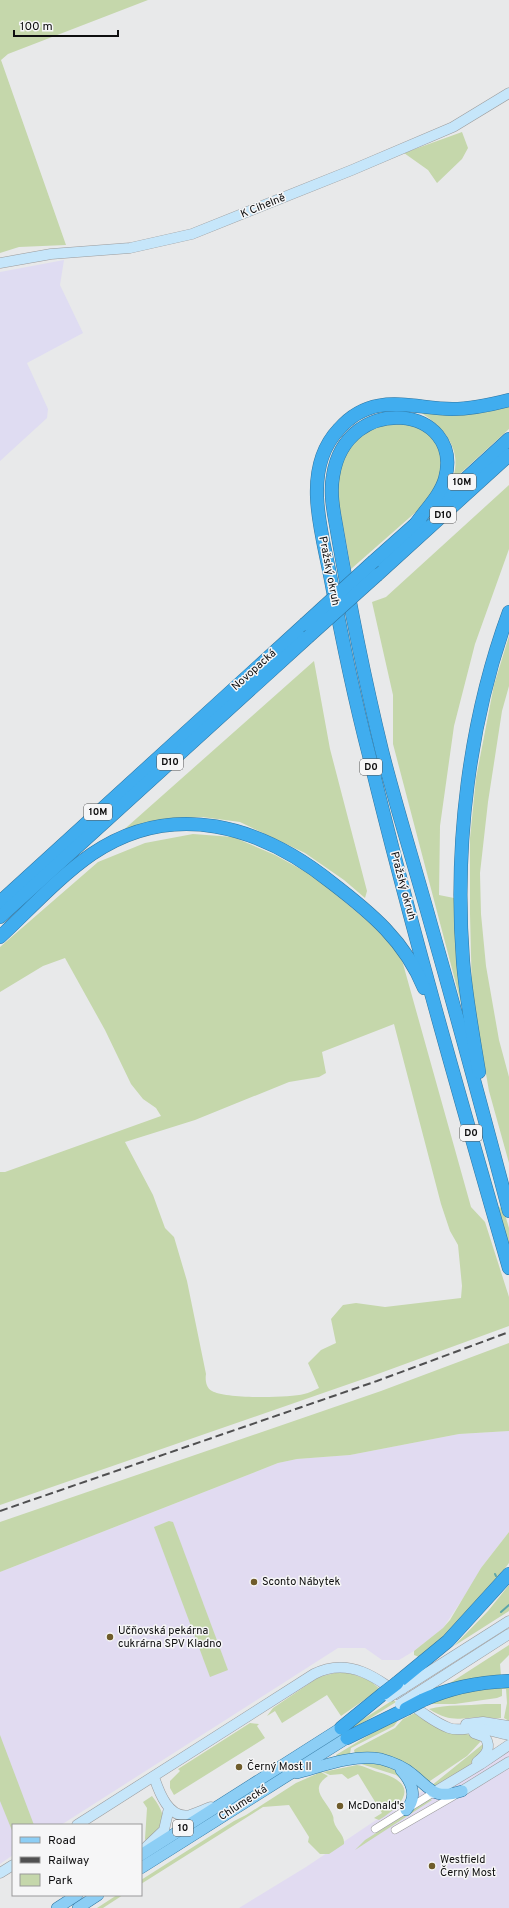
<svg xmlns="http://www.w3.org/2000/svg" width="509" height="1908" viewBox="0 0 509 1908" font-family="Overpass,sans-serif">
  <style>
    .commercial { fill: #e1dbf1 }
    .industrial { fill: #dfdcf2 }
    .green { fill: #c5d7ab; fill-rule: evenodd }
    .lines { fill: none; stroke-linecap: round; stroke-linejoin: round }
    .stream { stroke: #5ba6a9; stroke-width: 2 }
    .street-casing { stroke: #9b9b9c; stroke-width: 8 }
    .secondary-casing { stroke: #9b9b9c; stroke-width: 11 }
    .primary-casing { stroke: #2e75a1; stroke-width: 12 }
    .highway-casing { stroke: #2e75a1; stroke-width: 14 }
    .street { stroke: #fff; stroke-width: 7 }
    .secondary { stroke: #c6e6fa; stroke-width: 10 }
    .primary { stroke: #8ccef5; stroke-width: 11 }
    .highway { stroke: #40adef; stroke-width: 13 }
    .rail { stroke: #505051; stroke-width: 2; stroke-dasharray: 8 4; stroke-linecap: butt }
    .secondary-bridge-casing { stroke: #9b9b9c; stroke-width: 11; stroke-linecap: butt }
    .highway-bridge-casing { stroke: #2e75a1; stroke-width: 14; stroke-linecap: butt }
    .secondary-bridge { stroke: #c6e6fa; stroke-width: 10 }
    .highway-bridge { stroke: #40adef; stroke-width: 13 }
    .poi-dot { fill: #6f5c2b; stroke: #f6f6f7; stroke-width: 1.5 }
    .labels { text-anchor: middle; dominant-baseline: central; stroke-width: 3; stroke-linejoin: round; paint-order: stroke }
    .shield { fill: #f6f6f7; stroke: #545455; stroke-width: 1 }
    .shield-label { font-size: 10px; font-weight: bold; fill: #0e0e0f }
    .street-label { font-size: 11px; fill: #0e0e0f; stroke: #f6f6f7 }
    .poi-label { font-size: 11px; fill: #0e0e0f; stroke: #f6f6f7; text-anchor: start }
  </style>
  <rect width="100%" height="100%" fill="#e8e9ea"/>
  <g class="commercial">
    <polygon points="509,1431 509,1532 481,1568 472,1585 443,1628 414,1651 399,1660 382,1660 365,1648 338,1648 61,1825 13,1825 13,1855 0,1864 0,1572 278,1463 297,1459 350,1455 459,1434"/>
    <polygon points="509,1746 509,1908 239,1908 306,1867 394,1808 445,1778 479,1753"/>
  </g>
  <polygon class="industrial" points="64,260 60,285 83,333 27,363 48,409 47,418 0,461 0,272"/>
  <g class="green">
    <polygon points="0,0 148,0 8,54 1,60 66,245 19,247 0,253"/>
    <polygon points="462,132 468,148 462,159 437,183 428,170 404,153"/>
    <path d="M509 405V429L452 481C464 450 444 427 420 412Z"/>
    <polygon points="403,420 435,438 441,454 440,482 425,504 351,569 336,487 347,447 366,429"/>
    <polygon points="509,485 509,549 475,644 454,726 440,826 439,895 454,898 461,1003 393,744 393,695 372,602 386,597"/>
    <polygon points="509,636 509,686 502,711 488,802 480,873 481,914 486,966 499,1040 509,1077 509,1163 489,1091 472,994 470,914 470,838 476,778 494,685"/>
    <polygon points="314,661 330,749 367,891 365,898 344,880 305,853 240,822 202,817 173,819 119,834"/>
    <path d="M193 834 233 837 275 855 315 877 370 923 400 953 471 1207 485 1222 509 1297V1326L375 1375 0 1505V1172H5L161 1116 156 1108 143 1099 131 1084 105 1030 65 958 43 966 0 992V947L98 862 145 843ZM394 1024 441 1204 450 1231 458 1245 462 1286 461 1298 385 1307 356 1303 343 1305 331 1319 336 1343 321 1350 308 1363 319 1388C314 1390 309 1393 304 1394 289 1398 225 1399 212 1391 206 1388 205 1380 206 1374L187 1281 174 1237 165 1228 153 1195 125 1142 195 1120 289 1082 319 1077 326 1073 322 1052Z"/>
    <polygon points="498,1207 503,1208 509,1228 509,1253"/>
    <polygon points="509,1343 509,1431 459,1434 350,1455 297,1459 278,1463 0,1572 0,1522 381,1391"/>
    <polygon points="169,1521 173,1522 228,1670 210,1677 154,1527"/>
    <polygon points="509,1532 509,1563 490,1588 450,1633 419,1657 414,1655 414,1651 443,1628 450,1620 481,1568"/>
    <polygon points="509,1585 509,1611 454,1646 488,1611"/>
    <polygon points="509,1645 509,1655 500,1664 501,1676 447,1685"/>
    <polygon points="343,1671 369,1680 380,1689 341,1716 327,1695 282,1723 275,1711 267,1716 273,1708 319,1677"/>
    <polygon points="509,1686 509,1721 504,1718 507,1703 506,1689 502,1689 502,1696 497,1698 455,1704 431,1704 429,1702 465,1691"/>
    <polygon points="393,1700 396,1702 329,1744 326,1743"/>
    <path d="M485 1704H501V1718C495 1719 488 1717 482 1717 459 1718 451 1723 429 1709 447 1704 467 1706 485 1704Z"/>
    <polygon points="415,1713 441,1729 471,1735 482,1740 467,1756 427,1783 417,1772 355,1754 354,1750 357,1748 395,1728 403,1719"/>
    <polygon points="402,1715 394,1726 351,1748 350,1754 337,1757 336,1755"/>
    <polygon points="250,1723 259,1724 257,1726 265,1738 174,1795 170,1788 170,1781 180,1771 178,1769"/>
    <polygon points="0,1735 34,1825 13,1825 13,1833 0,1801"/>
    <path d="M483 1744C485 1760 449 1778 437 1785L431 1786Z"/>
    <path d="M358 1763C381 1761 402 1766 407 1790L401 1779 396 1775Z"/>
    <path d="M357 1765C365 1766 371 1770 378 1772 418 1783 408 1802 379 1820L374 1818 382 1813 358 1774 348 1779 342 1774 330 1775 323 1772Z"/>
    <path d="M321 1772 328 1776C307 1790 328 1801 333 1816 334 1818 333 1820 334 1822 336 1830 345 1835 344 1844L329 1854H320L308 1842 309 1837 289 1805 263 1807 141 1884V1880L234 1821 246 1815 296 1783Z"/>
    <path d="M152 1796C159 1805 167 1817 161 1828 158 1833 151 1838 146 1841L145 1839 147 1808 143 1802Z"/>
    <polygon points="430,1799 432,1800 355,1850 365,1840"/>
    <polygon points="117,1895 123,1895 103,1908 97,1908"/>
  </g>
  <g class="lines">
    <g class="stream">
      <polyline points="495,1574 496,1576"/>
      <polyline points="501,1612 509,1605"/>
    </g>
    <defs>
      <g id="street">
        <polyline points="375,1829 433,1793"/>
        <polyline points="395,1830 454,1796"/>
      </g>
      <g id="secondary">
        <polyline points="0,263 51,254 130,248 192,234 352,170 453,127 509,93"/>
        <polyline points="402,1689 509,1621"/>
        <polyline points="414,1695 509,1634"/>
        <polyline points="466,1724 483,1722 509,1726"/>
        <path d="M474 1733 485 1737C492 1748 486 1755 477 1762"/>
        <path d="M154 1777C159 1792 169 1820 190 1815 197 1813 205 1809 211 1807"/>
        <polyline points="462,1791 509,1762"/>
        <polyline points="433,1793 481,1764 509,1745"/>
        <path d="M77 1825 314 1674C367 1647 404 1710 449 1728 457 1731 467 1728 476 1728 487 1729 498 1733 509 1735"/>
        <polyline points="144,1849 164,1830 169,1808"/>
        <polyline points="0,1873 13,1865"/>
      </g>
      <g id="primary">
        <path d="M401 1770C412 1782 418 1797 406 1810"/>
        <path d="M297 1773C323 1766 353 1754 381 1759 392 1762 404 1767 412 1774 432 1790 434 1800 462 1791"/>
        <polyline points="141,1855 341,1728"/>
        <polyline points="141,1868 347,1738"/>
        <polyline points="57,1908 77,1895"/>
        <polyline points="78,1908 98,1895"/>
      </g>
      <g id="highway">
        <path d="M509 400C490 405 472 409 452 409 410 408 372 391 339 429 321 448 316 472 317 497 318 525 326 553 331 580 342 639 354 697 369 755 411 927 460 1098 509 1268"/>
        <polyline points="435,507 509,439"/>
        <path d="M415 525C425 510 440 496 445 479 465 405 346 391 333 476 330 492 333 509 336 525 349 601 364 677 382 751 397 810 415 867 431 925 458 1020 484 1116 509 1211"/>
        <polyline points="374,561 420,520"/>
        <polyline points="377,575 509,455"/>
        <polyline points="0,902 305,624"/>
        <polyline points="0,917 308,637"/>
        <path d="M0 937C29 910 60 876 92 854 173 799 261 826 332 883 371 913 405 941 424 988"/>
        <path d="M479 1072C473 1035 466 998 463 961 454 845 469 721 509 612"/>
        <polyline points="397,1683 448,1641 509,1574"/>
        <path d="M421 1701C449 1688 478 1682 509 1681"/>
        <polyline points="341,1728 384,1693"/>
        <polyline points="347,1738 406,1709"/>
      </g>
    </defs>
    <use href="#street" class="street-casing"/>
    <use href="#secondary" class="secondary-casing"/>
    <use href="#primary" class="primary-casing"/>
    <use href="#highway" class="highway-casing"/>
    <use href="#street" class="street"/>
    <use href="#secondary" class="secondary"/>
    <use href="#primary" class="primary"/>
    <use href="#highway" class="highway"/>
    <polyline class="rail" points="0,1511 377,1381 509,1332"/>
    <defs>
      <g id="secondary-bridge">
        <polyline points="389,1697 402,1689"/>
        <polyline points="400,1704 414,1695"/>
      </g>
      <g id="highway-bridge">
        <polyline points="305,624 374,561"/>
        <polyline points="308,637 377,575"/>
        <polyline points="384,1693 397,1683"/>
        <polyline points="406,1709 421,1701"/>
      </g>
    </defs>
    <use href="#secondary-bridge" class="secondary-bridge-casing"/>
    <use href="#highway-bridge" class="highway-bridge-casing"/>
    <use href="#secondary-bridge" class="secondary-bridge"/>
    <use href="#highway-bridge" class="highway-bridge"/>
  </g>
  <g class="poi-dot">
    <circle cx="254" cy="1582" r="4"/>
    <circle cx="110" cy="1637" r="4"/>
    <circle cx="239" cy="1767" r="4"/>
    <circle cx="340" cy="1806" r="4"/>
    <circle cx="432" cy="1866" r="4"/>
  </g>
  <g class="labels">
    <g class="shield">
      <rect x="448" y="474" width="28" height="16" rx="3"/>
      <rect x="430" y="507" width="26" height="16" rx="3"/>
      <rect x="157" y="754" width="26" height="16" rx="3"/>
      <rect x="360" y="759" width="22" height="16" rx="3"/>
      <rect x="84" y="804" width="28" height="16" rx="3"/>
      <rect x="460" y="1125" width="22" height="16" rx="3"/>
      <rect x="173" y="1820" width="20" height="16" rx="3"/>
    </g>
    <g class="shield-label">
      <text x="462" y="482">10M</text>
      <text x="443" y="515">D10</text>
      <text x="170" y="762">D10</text>
      <text x="371" y="767">D0</text>
      <text x="98" y="812">10M</text>
      <text x="471" y="1133">D0</text>
      <text x="183" y="1828">10</text>
    </g>
    <g class="street-label">
      <text transform="translate(263 206) rotate(-22)">K Cihelně</text>
      <text transform="translate(329 571) rotate(79)">Pražský okruh</text>
      <text transform="translate(254 670) rotate(-42)">Novopacká</text>
      <text transform="translate(403 886) rotate(75)">Pražský okruh</text>
      <text transform="translate(243 1803) rotate(-33)">Chlumecká</text>
    </g>
    <g class="poi-label">
      <text x="262" y="1582">Sconto Nábytek</text>
      <text x="118" y="1631">Učňovská pekárna<tspan x="118" dy="13">cukrárna SPV Kladno</tspan></text>
      <text x="247" y="1767">Černý Most II</text>
      <text x="348" y="1806">McDonald's</text>
      <text x="440" y="1860">Westfield<tspan x="440" dy="13">Černý Most</tspan></text>
    </g>
  </g>
  <rect x="12" y="1824" width="130" height="72" fill="#f6f6f7" stroke="#99999a"/>
  <rect x="20" y="1837" width="20" height="6" fill="#8ccef5" stroke="#99999a"/>
  <text x="48" y="1844" font-size="12" fill="#0e0e0f">Road</text>
  <rect x="20" y="1857" width="20" height="6" fill="#505051" stroke="#99999a"/>
  <text x="48" y="1864" font-size="12" fill="#0e0e0f">Railway</text>
  <rect x="20" y="1874" width="20" height="12" fill="#c5d7ab" stroke="#99999a"/>
  <text x="48" y="1884" font-size="12" fill="#0e0e0f">Park</text>
  <path d="M14 30v6h104v-6" fill="none" stroke="#0e0e0f" stroke-width="2"/>
  <text x="20" y="30" font-size="12" fill="#0e0e0f" stroke="#f6f6f7" stroke-width="3" paint-order="stroke">100 m</text>
</svg>
